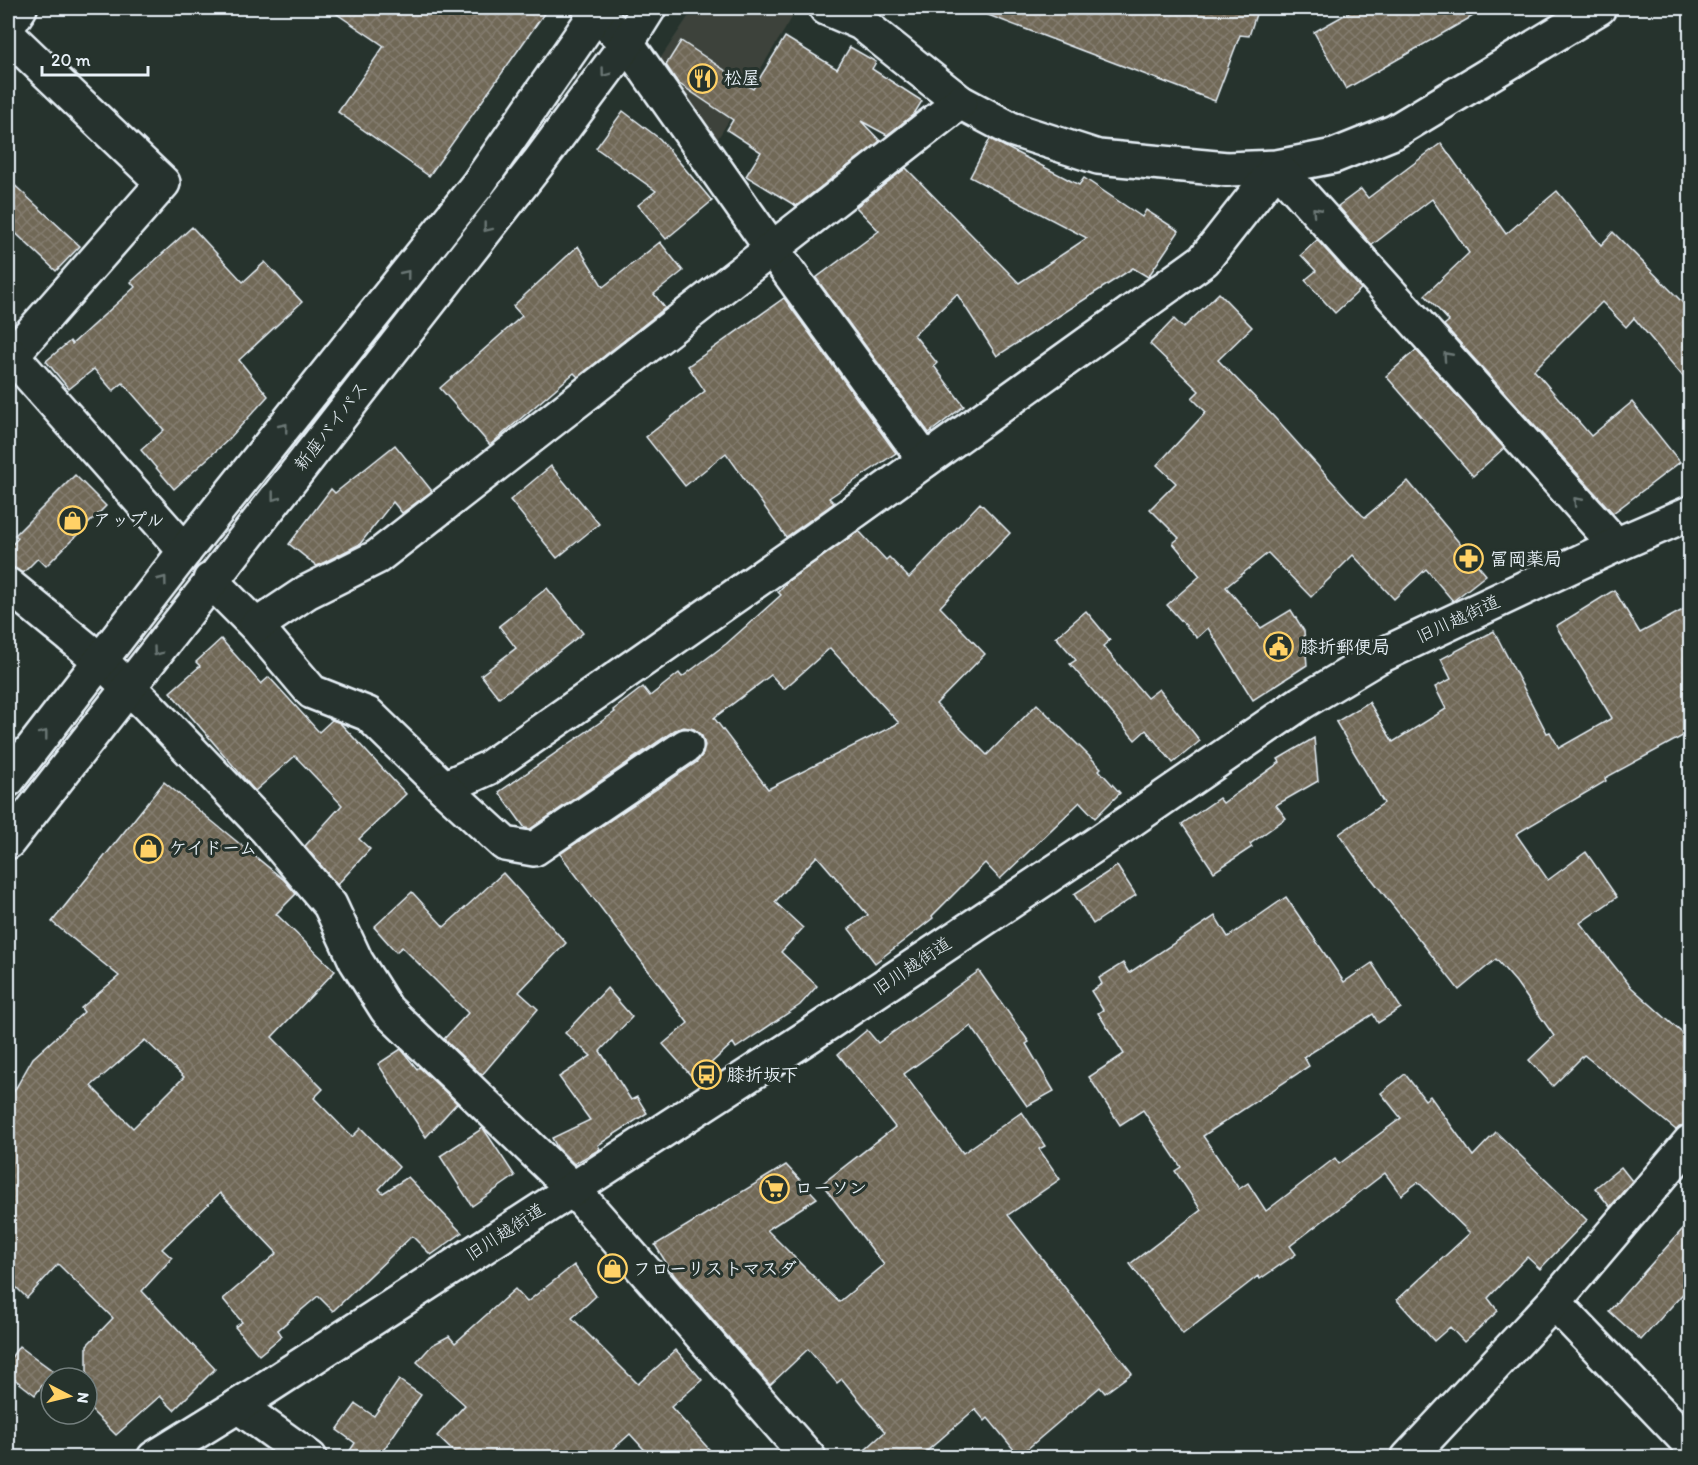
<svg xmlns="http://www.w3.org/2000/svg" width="1698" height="1465" viewBox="0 0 1698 1465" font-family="Itim,'Klee One',sans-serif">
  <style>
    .built { fill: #3c433a }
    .building { fill: url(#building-cross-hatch); stroke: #e8f1f8; stroke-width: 1.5; fill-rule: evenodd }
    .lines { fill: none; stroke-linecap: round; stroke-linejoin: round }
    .minor-casing { stroke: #e8f1f8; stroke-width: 38 }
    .major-casing { stroke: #e8f1f8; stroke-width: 38 }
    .highway-casing { stroke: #e8f1f8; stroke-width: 38 }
    .minor { stroke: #26332d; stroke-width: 33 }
    .major { stroke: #26332d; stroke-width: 33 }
    .highway { stroke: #26332d; stroke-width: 33 }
    .oneway { stroke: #6a7674 }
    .labels { text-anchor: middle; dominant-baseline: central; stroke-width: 6; stroke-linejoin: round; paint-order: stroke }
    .poi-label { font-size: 18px; font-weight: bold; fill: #e8f1f8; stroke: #26332d; text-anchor: start }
    .street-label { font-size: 18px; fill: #e8f1f8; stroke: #26332d }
  </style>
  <defs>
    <pattern id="building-cross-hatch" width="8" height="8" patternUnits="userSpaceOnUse" patternTransform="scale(1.5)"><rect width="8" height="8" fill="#6f6757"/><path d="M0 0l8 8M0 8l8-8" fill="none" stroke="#847d70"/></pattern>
  </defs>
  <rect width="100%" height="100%" fill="#26332d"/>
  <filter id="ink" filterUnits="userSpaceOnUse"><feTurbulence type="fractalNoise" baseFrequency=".0167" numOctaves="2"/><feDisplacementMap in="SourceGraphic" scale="12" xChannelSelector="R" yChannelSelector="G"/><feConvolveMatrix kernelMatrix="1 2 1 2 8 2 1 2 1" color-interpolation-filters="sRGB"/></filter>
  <g filter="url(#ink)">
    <polygon class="built" points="694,8 783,8 795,13 712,148 654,68"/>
    <g class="building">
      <polygon points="328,8 548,8 429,176 338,112 384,46"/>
      <polygon points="976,8 1258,8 1249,36 1240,35 1215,101 975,10"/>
      <polygon points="1357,8 1487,8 1346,89 1314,32"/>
      <polygon points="785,37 837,69 850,47 876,62 872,69 922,101 914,114 887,135 861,121 880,141 796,206 746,176 761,152 727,130 733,120 678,83 666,65 681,41 753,89"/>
      <polygon points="623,111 660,139 712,201 666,239 638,205 656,191 596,148"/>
      <polygon points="990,139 1079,185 1084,178 1142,217 1146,210 1179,231 1148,277 1133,268 997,356 957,294 914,335 937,363 934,366 964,406 929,433 816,278 879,231 856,207 906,168 1019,283 1087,238 970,177"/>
      <polygon points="1441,143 1506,234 1557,191 1601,245 1613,232 1690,310 1690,385 1634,318 1626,327 1602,302 1534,370 1591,436 1632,402 1680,462 1613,513 1444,325 1449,321 1425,295 1469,253 1432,199 1372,245 1338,206 1361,189 1368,198"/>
      <polygon points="8,179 80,246 56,271 8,226"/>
      <polygon points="192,227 243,282 265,262 302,302 239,360 268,396 228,440 174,489 141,450 164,430 123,383 113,391 94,369 69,389 46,361 70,341 72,344 135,287 131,282"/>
      <polygon points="1317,240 1361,289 1335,313 1305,280 1316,271 1301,255"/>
      <polygon points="660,242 683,271 654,294 665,308 578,377 574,373 490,445 440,388 522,316 513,306 578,246 603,287"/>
      <polygon points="1219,293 1252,327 1218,360 1274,417 1362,515 1365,517 1408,481 1486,575 1453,601 1426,569 1394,599 1353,555 1311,597 1268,553 1226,587 1261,628 1291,610 1304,631 1307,665 1253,700 1208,628 1197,638 1167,605 1200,576 1173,543 1179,538 1150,509 1176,483 1157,465 1206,412 1192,398 1199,391 1150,344 1174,319 1183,328"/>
      <polygon points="784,298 896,453 829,498 834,503 786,537 726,453 685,486 646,437 705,391 688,366"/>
      <polygon points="1416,350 1504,448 1473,476 1386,376"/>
      <polygon points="395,445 432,491 402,513 393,502 360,544 317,566 289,544 331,489 335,493"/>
      <polygon points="551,466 599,524 557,558 510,500"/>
      <polygon points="75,475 106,506 46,566 38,558 23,573 8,567 8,549 18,538 15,535"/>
      <path d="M980 503 1010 533 940 607 985 654 936 704 987 755 1037 704 1101 768 1099 770 1120 793 1095 818 1080 802 1000 879 985 863 932 916 933 918 875 963 849 929 868 915 817 856 775 902 803 928 781 952 817 986 800 1005 736 1048 733 1043 694 1079 663 1044 688 1023 560 854 697 762 703 754 705 745 702 736 694 729 684 727 675 730 530 829 525 828 499 792 615 712 613 710 643 687 650 696 679 673 682 677 726 644 781 595 778 592 788 581 859 531 886 560 889 557 909 578ZM830 648 899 723 768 789 714 718 771 675 784 689Z"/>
      <polygon points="547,588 583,633 499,698 481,675 516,648 499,626"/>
      <polygon points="1614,590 1640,633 1690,606 1690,732 1605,778 1606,781 1516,834 1548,880 1586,852 1617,897 1580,923 1631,987 1690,1040 1690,1124 1676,1130 1584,1055 1553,1086 1529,1060 1554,1036 1516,982 1496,959 1459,990 1360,864 1339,834 1384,803 1336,722 1369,702 1393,742 1446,709 1435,687 1451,679 1441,659 1494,631 1547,733 1550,732 1559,748 1612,718 1556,626"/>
      <polygon points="1086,611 1110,640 1103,646 1147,698 1159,689 1200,741 1173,763 1146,730 1135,740 1070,664 1076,660 1056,637"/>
      <polygon points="221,639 261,684 269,677 319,732 332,720 340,723 406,794 359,839 370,849 337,885 305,846 342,805 295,756 255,791 170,692 200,666 196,662"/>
      <polygon points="1314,738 1318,781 1276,805 1286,818 1250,844 1252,847 1214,872 1182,824 1219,798 1223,803 1280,762 1278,759"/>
      <path d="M164 782 284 880 296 894 276 914 335 971 272 1037 323 1089 314 1098 352 1137 361 1128 399 1167 379 1189 383 1193 408 1177 462 1233 431 1255 412 1236 333 1311 318 1296 278 1330 282 1336 259 1355 235 1327 242 1322 223 1299 277 1253 220 1193 162 1249 172 1258 142 1291 215 1369 174 1410 160 1396 116 1435 87 1406V1345L113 1318 58 1264 27 1298 8 1279V1102L33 1058 84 1012 81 1008 119 976 52 922ZM145 1040 184 1077 133 1128 91 1086Z"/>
      <polygon points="1117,866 1136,895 1093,924 1074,894"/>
      <polygon points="503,873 566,943 519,992 538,1009 482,1075 444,1039 468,1013 402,947 396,952 374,927 412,892 444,927"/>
      <polygon points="1286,897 1344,982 1372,963 1401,1008 1378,1023 1373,1014 1304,1057 1309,1066 1203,1136 1239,1189 1248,1183 1266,1211 1335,1158 1339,1164 1401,1118 1381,1093 1405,1074 1425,1100 1430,1096 1473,1156 1496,1132 1587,1220 1540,1269 1527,1257 1488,1298 1498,1311 1464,1342 1450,1327 1434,1341 1397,1300 1470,1233 1418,1182 1401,1195 1385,1173 1290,1246 1296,1254 1260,1279 1258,1276 1183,1334 1130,1264 1201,1210 1175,1171 1181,1167 1143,1110 1120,1125 1089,1077 1124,1054 1098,1013 1103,1010 1091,991 1102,984 1099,978 1123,963 1129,973 1215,916 1228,937"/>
      <polygon points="979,971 1029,1042 1026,1044 1054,1091 1027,1106 971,1026 904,1074 963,1153 1022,1112 1045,1146 1039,1149 1060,1179 1008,1215 1132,1373 1105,1393 1100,1387 1019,1456 988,1418 985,1421 975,1409 919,1458 856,1458 885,1432 842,1379 837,1383 808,1349 770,1385 674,1275 655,1245 786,1165 817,1198 767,1230 839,1302 884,1265 822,1184 895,1127 838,1054 867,1030 878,1043"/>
      <polygon points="607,988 632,1017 600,1051 631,1100 637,1097 647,1113 598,1145 600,1149 574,1164 557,1147 552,1138 590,1120 559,1077 591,1056 565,1033"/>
      <polygon points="401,1049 417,1069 419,1067 457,1103 426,1137 378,1064"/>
      <polygon points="483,1128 515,1176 472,1206 440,1156"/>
      <polygon points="1621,1167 1632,1181 1610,1207 1595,1188"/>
      <polygon points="1690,1221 1690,1286 1641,1340 1609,1311"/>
      <polygon points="574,1265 596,1296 572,1318 638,1384 676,1350 702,1380 671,1407 717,1458 652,1458 630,1434 603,1458 460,1458 437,1436 465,1405 417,1362 432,1345 449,1336 455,1343 515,1289 527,1302"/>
      <polygon points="19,1346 53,1371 35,1395 8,1374 8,1362"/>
      <polygon points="399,1380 421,1395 378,1458 345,1458 355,1443 337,1430 356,1404 374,1416"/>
    </g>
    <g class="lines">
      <defs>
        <g id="minor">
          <polyline points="589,8 627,43 772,249 925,460"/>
          <polyline points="826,8 861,23 960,102 1011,129 1098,157 1227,169 1277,167 1334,156 1394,132 1599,8"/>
          <polyline points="8,26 20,8"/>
          <polyline points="8,35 163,183 12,355"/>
          <polyline points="8,351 185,551"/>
          <polyline points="210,580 256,626 312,692 368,714 444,788 488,768 809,544 1204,260 1277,167 1616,545"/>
          <polyline points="8,585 101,661 147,705 266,829 330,905 356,961 387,1010 572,1188 809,1458"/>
          <polyline points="256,626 307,592 377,557 960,102"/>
          <polyline points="444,788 505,844 534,849 686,746"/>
          <polyline points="1554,1302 1690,1444"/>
          <polyline points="238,1406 310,1458"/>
          <polyline points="1408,1458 1554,1302 1690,1142"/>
        </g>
        <polyline id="major" points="154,1458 238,1406 806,1038 1095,845 1301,703 1378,657 1616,545 1690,513"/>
        <g id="highway">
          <polyline points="8,780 185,551 478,184 600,8"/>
          <polyline points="8,842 538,163 627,43 649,8"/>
        </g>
      </defs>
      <use href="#minor" class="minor-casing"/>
      <use href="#major" class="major-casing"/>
      <use href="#highway" class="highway-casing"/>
      <use href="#minor" class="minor"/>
      <use href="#major" class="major"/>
      <use href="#highway" class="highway"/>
    </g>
    <defs><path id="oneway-chevron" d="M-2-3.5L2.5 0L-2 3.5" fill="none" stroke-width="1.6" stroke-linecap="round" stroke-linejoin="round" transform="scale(1.5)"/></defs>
    <g class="oneway">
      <use href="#oneway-chevron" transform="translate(605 73) rotate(127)"/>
      <use href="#oneway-chevron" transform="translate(1316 211) rotate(-132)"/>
      <use href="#oneway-chevron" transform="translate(487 228) rotate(128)"/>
      <use href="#oneway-chevron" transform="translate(406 274) rotate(-51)"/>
      <use href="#oneway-chevron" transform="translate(1447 356) rotate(-132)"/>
      <use href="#oneway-chevron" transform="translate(284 427) rotate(-51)"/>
      <use href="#oneway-chevron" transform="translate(275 497) rotate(128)"/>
      <use href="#oneway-chevron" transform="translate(1577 501) rotate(-132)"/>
      <use href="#oneway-chevron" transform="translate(163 580) rotate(-53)"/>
      <use href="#oneway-chevron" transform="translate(157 652) rotate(126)"/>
      <use href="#oneway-chevron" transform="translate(44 734) rotate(-52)"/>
    </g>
  </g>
  <defs>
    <symbol id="restaurant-ring" viewBox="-11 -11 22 22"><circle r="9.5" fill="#26332d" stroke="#ffd166" stroke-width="1.5"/><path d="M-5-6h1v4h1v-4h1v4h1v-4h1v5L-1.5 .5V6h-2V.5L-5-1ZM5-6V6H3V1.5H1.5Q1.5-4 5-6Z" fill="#ffd166"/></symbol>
    <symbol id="shop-ring" viewBox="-11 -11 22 22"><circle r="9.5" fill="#26332d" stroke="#ffd166" stroke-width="1.5"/><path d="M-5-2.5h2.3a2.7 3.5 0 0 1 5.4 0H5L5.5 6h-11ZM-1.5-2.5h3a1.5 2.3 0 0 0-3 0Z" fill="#ffd166"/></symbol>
    <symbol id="pharmacy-ring" viewBox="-11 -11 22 22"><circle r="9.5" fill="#26332d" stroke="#ffd166" stroke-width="1.5"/><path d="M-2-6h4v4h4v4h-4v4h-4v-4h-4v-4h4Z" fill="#ffd166"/></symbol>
    <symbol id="civic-ring" viewBox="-11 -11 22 22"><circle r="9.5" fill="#26332d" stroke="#ffd166" stroke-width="1.5"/><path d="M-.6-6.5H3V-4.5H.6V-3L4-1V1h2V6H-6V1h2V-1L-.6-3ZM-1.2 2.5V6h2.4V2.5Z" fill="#ffd166"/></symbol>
    <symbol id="bus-ring" viewBox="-11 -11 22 22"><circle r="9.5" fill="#26332d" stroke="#ffd166" stroke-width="1.5"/><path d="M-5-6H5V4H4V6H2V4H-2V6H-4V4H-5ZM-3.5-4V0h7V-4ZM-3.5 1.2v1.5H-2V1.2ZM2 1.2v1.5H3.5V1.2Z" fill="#ffd166"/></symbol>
    <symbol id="supermarket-ring" viewBox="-11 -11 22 22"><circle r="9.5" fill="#26332d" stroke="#ffd166" stroke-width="1.5"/><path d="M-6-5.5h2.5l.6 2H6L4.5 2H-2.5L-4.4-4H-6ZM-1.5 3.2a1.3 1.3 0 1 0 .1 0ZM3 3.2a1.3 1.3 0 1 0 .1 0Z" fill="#ffd166"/></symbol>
  </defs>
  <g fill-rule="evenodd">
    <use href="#restaurant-ring" x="686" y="62" width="33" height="33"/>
    <use href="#shop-ring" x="56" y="504" width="33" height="33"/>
    <use href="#pharmacy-ring" x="1452" y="542" width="33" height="33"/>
    <use href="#civic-ring" x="1262" y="630" width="33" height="33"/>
    <use href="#shop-ring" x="132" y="832" width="33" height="33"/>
    <use href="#bus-ring" x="690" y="1058" width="33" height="33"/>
    <use href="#supermarket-ring" x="758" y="1172" width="33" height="33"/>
    <use href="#shop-ring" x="596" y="1252" width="33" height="33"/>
  </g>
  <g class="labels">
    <g class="poi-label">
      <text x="724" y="78">松屋</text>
      <text x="93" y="520">アップル</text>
      <text x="1490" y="559">冨岡薬局</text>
      <text x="1300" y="647">膝折郵便局</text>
      <text x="169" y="848">ケイドーム</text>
      <text x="727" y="1075">膝折坂下</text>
      <text x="795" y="1188">ローソン</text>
      <text x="633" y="1269">フローリストマスダ</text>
    </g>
    <g class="street-label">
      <text transform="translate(331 426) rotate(-52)">新座バイパス</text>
      <text transform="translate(1458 619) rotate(-25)">旧川越街道</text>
      <text transform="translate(912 966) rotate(-34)">旧川越街道</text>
      <text transform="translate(505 1232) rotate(-33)">旧川越街道</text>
    </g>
  </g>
  <rect width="1698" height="1465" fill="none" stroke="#26332d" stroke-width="30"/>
  <rect x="15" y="15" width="1668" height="1435" fill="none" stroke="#e8f1f8" stroke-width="2" filter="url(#ink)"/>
  <g transform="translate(69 1396) rotate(97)"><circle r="28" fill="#26332d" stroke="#747f7e" stroke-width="1.5"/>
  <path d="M0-4.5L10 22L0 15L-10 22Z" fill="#ffd166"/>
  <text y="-9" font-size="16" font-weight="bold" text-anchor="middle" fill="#e8f1f8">N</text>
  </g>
  <path d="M42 66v9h106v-9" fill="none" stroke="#e8f1f8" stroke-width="3"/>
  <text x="51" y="66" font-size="18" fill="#e8f1f8" stroke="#26332d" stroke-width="4.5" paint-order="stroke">20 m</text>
</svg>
